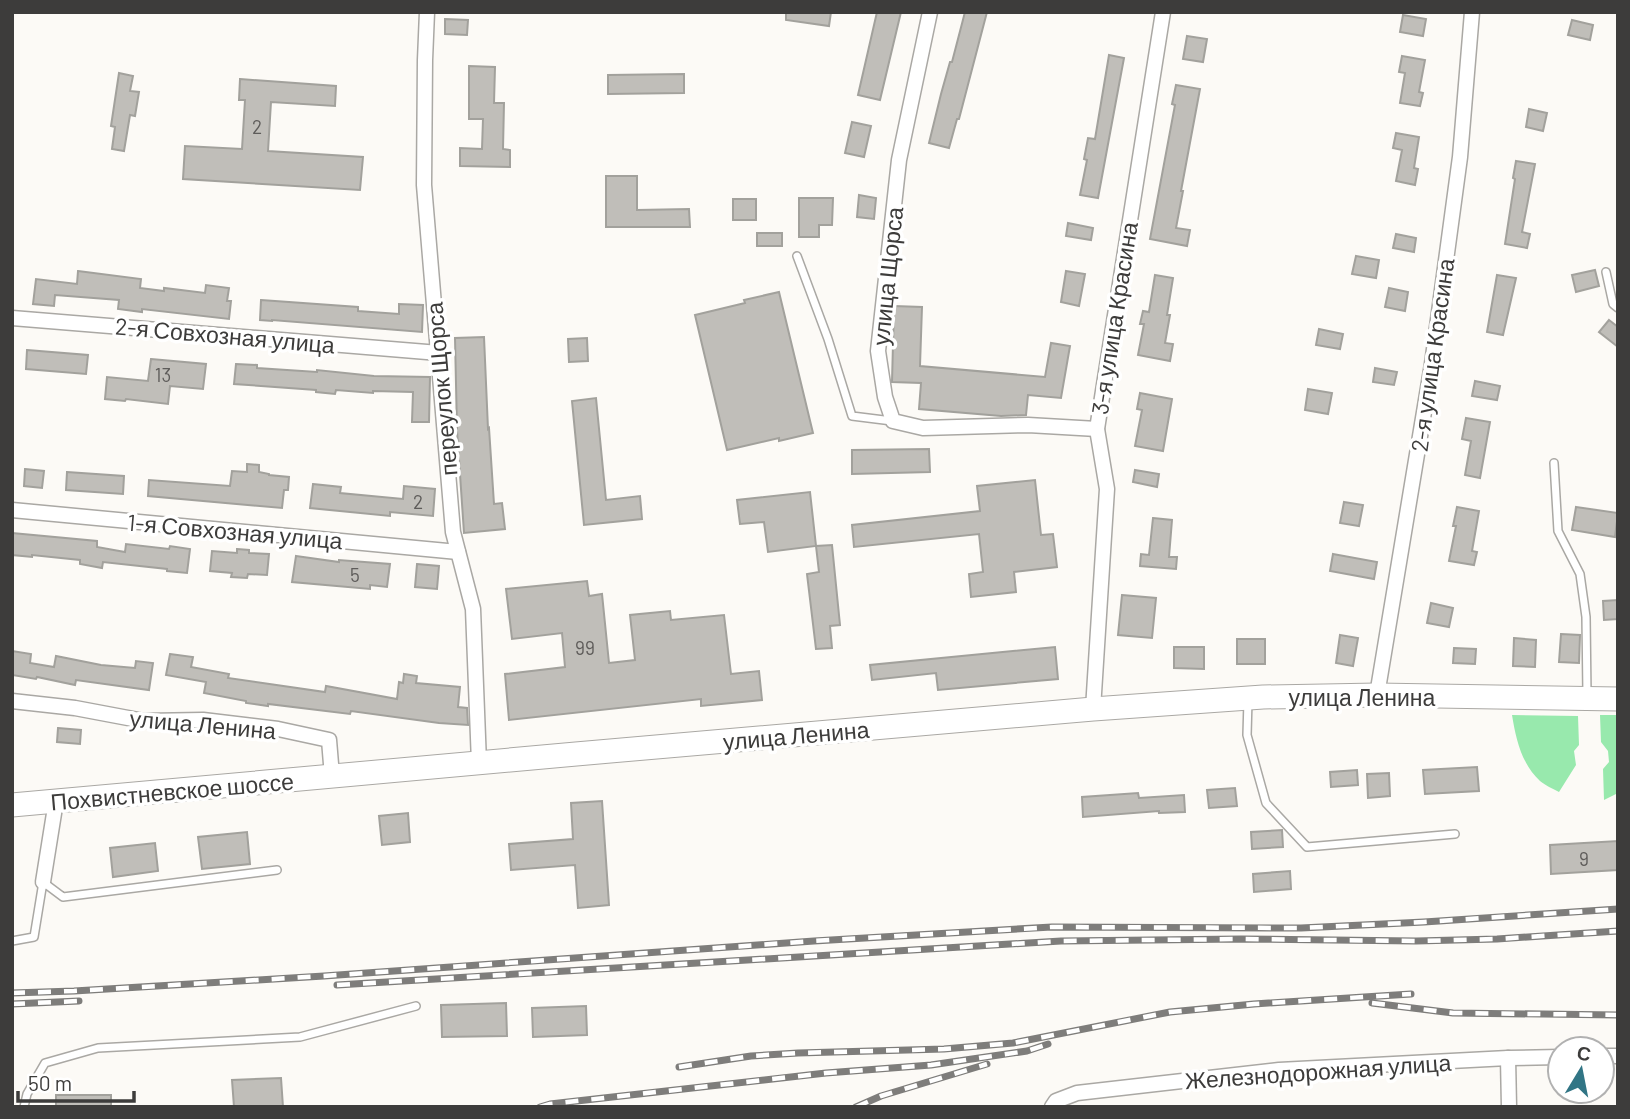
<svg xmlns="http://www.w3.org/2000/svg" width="1630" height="1119" viewBox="0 0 1630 1119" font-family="Barlow,sans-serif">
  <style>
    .green { fill: #98e9ad }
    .building { fill: #c0beb9; stroke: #a2a19c; stroke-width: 2 }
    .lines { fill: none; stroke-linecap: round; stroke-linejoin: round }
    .service-casing { stroke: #aaa8a4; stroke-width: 10 }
    .minor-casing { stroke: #aaa8a4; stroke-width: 17 }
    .primary-casing { stroke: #aaa8a4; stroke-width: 25 }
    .service { stroke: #fff; stroke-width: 7 }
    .minor { stroke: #fff; stroke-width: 14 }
    .primary { stroke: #fff; stroke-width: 23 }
    .rail-casing { stroke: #7e7d7b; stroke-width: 7 }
    .rail { stroke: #fff; stroke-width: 4.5; stroke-dasharray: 13; stroke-linecap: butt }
    .labels { text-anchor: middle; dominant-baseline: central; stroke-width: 7; stroke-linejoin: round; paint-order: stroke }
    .number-label { font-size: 19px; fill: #5e5c5a }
    .street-label { font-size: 23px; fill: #3d3c3b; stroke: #fff }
  </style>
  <rect width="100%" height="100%" fill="#fcfaf6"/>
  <g class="green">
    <path d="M1512 715 1578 716 1579 745 1574 751 1576 765 1559 792C1553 789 1545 785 1540 781 1521 763 1516 739 1512 715Z"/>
    <polygon points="1600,715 1618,715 1618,793 1604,800 1603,769 1609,762 1608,751 1601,742"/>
  </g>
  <g class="building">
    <polygon points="786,12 831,12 829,26 786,20"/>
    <polygon points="877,12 901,12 880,100 858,95"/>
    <polygon points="965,12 987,12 959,119 957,119 949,148 929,143 941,94 950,62 952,62"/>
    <polygon points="1403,15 1426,19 1423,36 1400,32"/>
    <polygon points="445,19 468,20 467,35 445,34"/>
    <polygon points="1572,20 1593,25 1590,40 1568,35"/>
    <polygon points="1187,36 1207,39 1203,62 1183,59"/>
    <polygon points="1109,55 1124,58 1098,198 1080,195 1087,160 1084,159 1088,138 1095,139"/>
    <polygon points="1402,56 1425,60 1419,92 1423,93 1420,106 1400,103 1405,73 1399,72"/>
    <polygon points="469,66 495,67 494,103 504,103 503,149 510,150 510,167 460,166 460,148 482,149 483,119 469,119"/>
    <polygon points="119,73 133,76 130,91 139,92 135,116 130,115 124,151 112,149 115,127 111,126"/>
    <polygon points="684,74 684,93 608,94 608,75"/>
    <polygon points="240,79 336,86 335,106 271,102 268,151 363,157 360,190 183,179 185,146 242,149 245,100 239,100"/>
    <polygon points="1176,85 1200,89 1181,191 1183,191 1176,228 1190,230 1187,246 1150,239 1175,105 1172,104"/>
    <polygon points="1529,109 1547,113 1543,131 1526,127"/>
    <polygon points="852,122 871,126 864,157 845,153"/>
    <polygon points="1396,133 1419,137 1414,168 1418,169 1415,185 1396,181 1402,150 1393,148"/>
    <polygon points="1516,161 1535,164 1522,232 1530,234 1527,248 1505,244 1515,179 1513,178"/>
    <polygon points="606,176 637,176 637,210 689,209 690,227 606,227"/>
    <polygon points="859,195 876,198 874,219 857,217"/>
    <polygon points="799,198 833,198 832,225 819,225 819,237 799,237"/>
    <rect x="733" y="199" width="23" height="21"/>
    <polygon points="1068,223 1093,228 1091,240 1066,236"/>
    <rect x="757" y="233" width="25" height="13"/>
    <polygon points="1396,234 1416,238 1414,252 1393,248"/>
    <polygon points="1356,256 1379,260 1376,278 1352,274"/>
    <polygon points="1595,270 1599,286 1576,292 1572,275"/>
    <polygon points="78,271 141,279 140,288 164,291 164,288 205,293 206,285 229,288 227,301 231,301 229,319 142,309 142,312 118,309 119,300 55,295 54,306 33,304 36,279 77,284"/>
    <polygon points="1066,271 1085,274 1079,306 1061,302"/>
    <polygon points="1155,275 1173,278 1167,315 1170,315 1165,343 1173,344 1170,361 1138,355 1144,324 1140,324 1143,311 1149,312"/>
    <polygon points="1497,275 1516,278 1503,335 1487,332"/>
    <polygon points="1389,288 1408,292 1405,311 1385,307"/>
    <polygon points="779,292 813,433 779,441 779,438 727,450 695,315 745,303 744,300"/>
    <polygon points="261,300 358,307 358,311 399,314 399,304 423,305 422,332 272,320 272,321 260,320"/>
    <polygon points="894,306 922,307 920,366 1045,377 1051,343 1070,346 1061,398 1028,395 1026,415 1001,416 919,409 921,383 892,382"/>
    <polygon points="1609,320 1618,327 1618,347 1599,332"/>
    <polygon points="1319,329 1343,334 1340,349 1316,345"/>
    <polygon points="484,337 488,429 489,428 494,504 502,503 505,529 464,533 457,430 455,338"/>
    <polygon points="587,338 588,361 569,362 568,339"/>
    <polygon points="27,350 88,355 86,374 26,369"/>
    <polygon points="151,359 206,364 203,389 170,386 168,404 126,399 125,401 105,399 107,377 148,381"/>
    <polygon points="236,364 257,365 257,368 317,372 317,370 374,376 430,377 429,422 412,422 413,392 373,391 373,393 336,390 335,394 316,392 316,390 234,384"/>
    <polygon points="1375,368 1397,372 1394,385 1373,382"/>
    <polygon points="1475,381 1500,386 1497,400 1472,396"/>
    <polygon points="1308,389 1332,393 1328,414 1305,410"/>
    <polygon points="1140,393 1172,399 1163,451 1135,446 1142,410 1137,409"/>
    <polygon points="596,398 606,500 640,496 642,519 584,525 572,401"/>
    <polygon points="1466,418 1490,422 1480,478 1465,475 1471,441 1462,439"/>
    <polygon points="929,449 930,472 852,474 852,450"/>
    <polygon points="247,464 259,465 259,472 269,474 269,475 289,477 288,490 284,490 282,508 148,496 149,480 230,486 232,471 247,472"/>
    <polygon points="25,469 44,471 42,488 24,486"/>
    <polygon points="1135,470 1159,474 1157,487 1133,482"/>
    <polygon points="67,472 124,476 123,494 66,490"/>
    <polygon points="1035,480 1041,535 1053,534 1057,567 1014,572 1016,592 971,597 969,574 983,572 979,534 854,547 852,525 980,511 977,486"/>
    <polygon points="313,484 341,487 340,493 403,499 404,486 435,489 433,516 390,512 390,516 310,508"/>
    <polygon points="810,492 816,546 768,552 764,522 740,524 737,500"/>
    <polygon points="1344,502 1363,505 1359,526 1340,523"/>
    <polygon points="1457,507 1479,511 1472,551 1477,552 1474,565 1449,561 1456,526 1453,526"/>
    <polygon points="1576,507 1618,513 1615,537 1572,530"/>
    <polygon points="1153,518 1172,520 1169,557 1177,557 1176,569 1140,566 1141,554 1149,555"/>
    <polygon points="12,533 97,541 97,547 125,552 126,544 169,549 170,546 190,549 187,573 167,571 167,569 103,562 102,568 80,564 80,560 32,555 32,557 12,555"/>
    <polygon points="832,545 840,625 830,626 832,648 816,649 807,574 819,572 816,546"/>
    <polygon points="237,549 249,550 249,553 269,554 267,575 248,574 247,578 231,577 232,573 210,571 212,551 237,553"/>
    <polygon points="1333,554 1377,562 1374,579 1330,571"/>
    <polygon points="296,556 339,562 339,560 390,564 387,587 370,585 370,589 292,582"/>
    <polygon points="417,564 439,566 437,589 415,587"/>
    <polygon points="587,581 589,596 602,594 609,663 635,660 630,615 670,611 671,620 724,615 731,674 759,671 762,700 701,706 701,699 509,720 505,674 565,667 562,633 512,639 506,589"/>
    <polygon points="1122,595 1156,598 1152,638 1118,635"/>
    <polygon points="1618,600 1618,619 1604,620 1603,601"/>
    <polygon points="1431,603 1453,608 1449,627 1427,623"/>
    <polygon points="1561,634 1580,635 1579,663 1559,662"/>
    <polygon points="1340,635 1358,638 1353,666 1336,663"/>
    <polygon points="1514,638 1536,640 1535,667 1513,666"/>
    <rect x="1237" y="639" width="28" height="25"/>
    <polygon points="1055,647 1058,679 938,690 936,673 872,680 870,665"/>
    <polygon points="1174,647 1204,647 1204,669 1174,668"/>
    <polygon points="1454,648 1476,649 1475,664 1453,663"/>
    <polygon points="12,651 31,654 30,663 54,667 56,656 101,665 135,668 136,661 153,663 149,690 76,680 75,685 37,677 36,679 12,675"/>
    <polygon points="170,654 193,657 191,667 229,674 228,678 325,692 326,686 397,699 399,682 403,683 404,674 417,676 416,683 460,687 458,707 467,708 468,725 439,723 351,711 350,714 268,704 268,706 246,703 246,701 204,693 206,682 166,675"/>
    <polygon points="58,728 81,730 80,744 57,742"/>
    <polygon points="1477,767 1479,791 1425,794 1423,770"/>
    <polygon points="1357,770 1358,785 1331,787 1330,772"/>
    <polygon points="1389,773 1390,796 1368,798 1367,774"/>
    <polygon points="1235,788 1237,806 1209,808 1207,790"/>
    <polygon points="1138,793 1139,798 1184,795 1185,812 1159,813 1159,811 1083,817 1082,797"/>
    <polygon points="602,801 609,905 578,908 575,865 511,870 509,844 573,839 571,803"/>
    <polygon points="408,813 410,842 382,845 379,816"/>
    <polygon points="1282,830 1283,847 1252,849 1251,832"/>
    <polygon points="247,832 250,864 202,869 198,837"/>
    <polygon points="1618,841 1618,870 1551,874 1550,845"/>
    <polygon points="155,843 158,871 113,877 110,848"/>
    <polygon points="1290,871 1291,889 1254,892 1253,874"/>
    <polygon points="506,1003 507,1036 442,1037 441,1005"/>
    <polygon points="586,1006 587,1035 533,1037 532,1008"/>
    <polygon points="281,1078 283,1107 234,1107 232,1080"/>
    <rect x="56" y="1095" width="55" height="12"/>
  </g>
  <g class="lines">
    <defs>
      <g id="service">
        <polyline points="797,256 828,339 852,416 892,421"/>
        <polyline points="1606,272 1613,304 1618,308"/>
        <polyline points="1554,463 1558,531 1580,574 1586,617 1587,695"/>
        <polyline points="1248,700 1247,735 1266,803 1307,847 1455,834"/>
        <polyline points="12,941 34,937 43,882 63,897 277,870"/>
        <polyline points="24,1107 27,1094 45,1063 98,1048 300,1037 416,1006"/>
      </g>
      <g id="minor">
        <polyline points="427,12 425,60 424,185 453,532 473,609 479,763"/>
        <polyline points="930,12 899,160 878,351 885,397 893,421 923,428 1028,425 1097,429"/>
        <polyline points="12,318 439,353"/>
        <polyline points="12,510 458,552"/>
        <polyline points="1377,695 1432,364 1460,157 1472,12"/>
        <polyline points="12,701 75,708 144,721 203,720 278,729 329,740 332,776"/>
        <polyline points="1093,709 1107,489 1097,429 1163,12"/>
        <polyline points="43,882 56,801"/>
        <polyline points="1602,1056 1618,1056"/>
        <polyline points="1508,1058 1509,1107"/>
        <polyline points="1052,1107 1056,1101 1077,1093 1279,1070 1508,1058 1560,1057"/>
      </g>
      <polyline id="primary" points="12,805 576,754 1093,709 1263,697 1377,695 1618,699"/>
    </defs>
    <use href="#service" class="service-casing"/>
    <use href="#minor" class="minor-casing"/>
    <use href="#primary" class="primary-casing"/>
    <use href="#service" class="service"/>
    <use href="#minor" class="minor"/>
    <use href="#primary" class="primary"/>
    <defs>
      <g id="rail">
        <polyline points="337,985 1061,941 1241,939 1416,941 1497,939 1618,931"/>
        <polyline points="12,993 74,991 324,976 814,941 1052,927 1301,928 1424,922 1618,909"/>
        <polyline points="1372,1003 1453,1013 1618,1015"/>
        <polyline points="12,1004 79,1001"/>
        <polyline points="679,1067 751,1056 798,1053 944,1049 1013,1043 1170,1012 1254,1004 1411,994"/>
        <polyline points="540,1107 550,1104 826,1073 931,1065 1027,1051 1048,1044"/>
        <polyline points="856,1107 881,1096 987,1064"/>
      </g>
    </defs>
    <use href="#rail" class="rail-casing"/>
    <use href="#rail" class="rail"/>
  </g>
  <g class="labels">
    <g class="number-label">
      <text x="257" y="126">2</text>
      <text x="163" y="374">13</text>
      <text x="418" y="501">2</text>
      <text x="355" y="574">5</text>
      <text x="585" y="647">99</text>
      <text x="1584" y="858">9</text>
    </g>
    <g class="street-label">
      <text transform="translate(887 276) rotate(-84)">улица Щорса</text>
      <text transform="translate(1114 318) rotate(-81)">3-я улица Красина</text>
      <text transform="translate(225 335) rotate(5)">2-я Совхозная улица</text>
      <text transform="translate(1432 355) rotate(-82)">2-я улица Красина</text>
      <text transform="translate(441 389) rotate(-95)">переулок Щорса</text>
      <text transform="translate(235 531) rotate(5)">1-я Совхозная улица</text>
      <text x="1362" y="697">улица Ленина</text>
      <text transform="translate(203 724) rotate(5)">улица Ленина</text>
      <text transform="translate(796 735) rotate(-5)">улица Ленина</text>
      <text transform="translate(172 791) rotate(-5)">Похвистневское шоссе</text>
      <text transform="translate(1318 1071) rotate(-4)">Железнодорожная улица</text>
    </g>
  </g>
  <rect width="1630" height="1119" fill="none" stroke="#3d3c3b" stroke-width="28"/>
  <g transform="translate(1581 1070) rotate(10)"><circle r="33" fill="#ffffff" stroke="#b1b1b1" stroke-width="2"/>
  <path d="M0-5L12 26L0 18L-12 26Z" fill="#317585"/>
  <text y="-10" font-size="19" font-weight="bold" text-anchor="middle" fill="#3d3c3b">С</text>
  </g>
  <path d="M18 1091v10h116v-10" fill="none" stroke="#3d3c3b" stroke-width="3.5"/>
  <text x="28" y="1091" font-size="21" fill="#3d3c3b" stroke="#ffffff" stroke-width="5" paint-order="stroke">50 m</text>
</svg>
